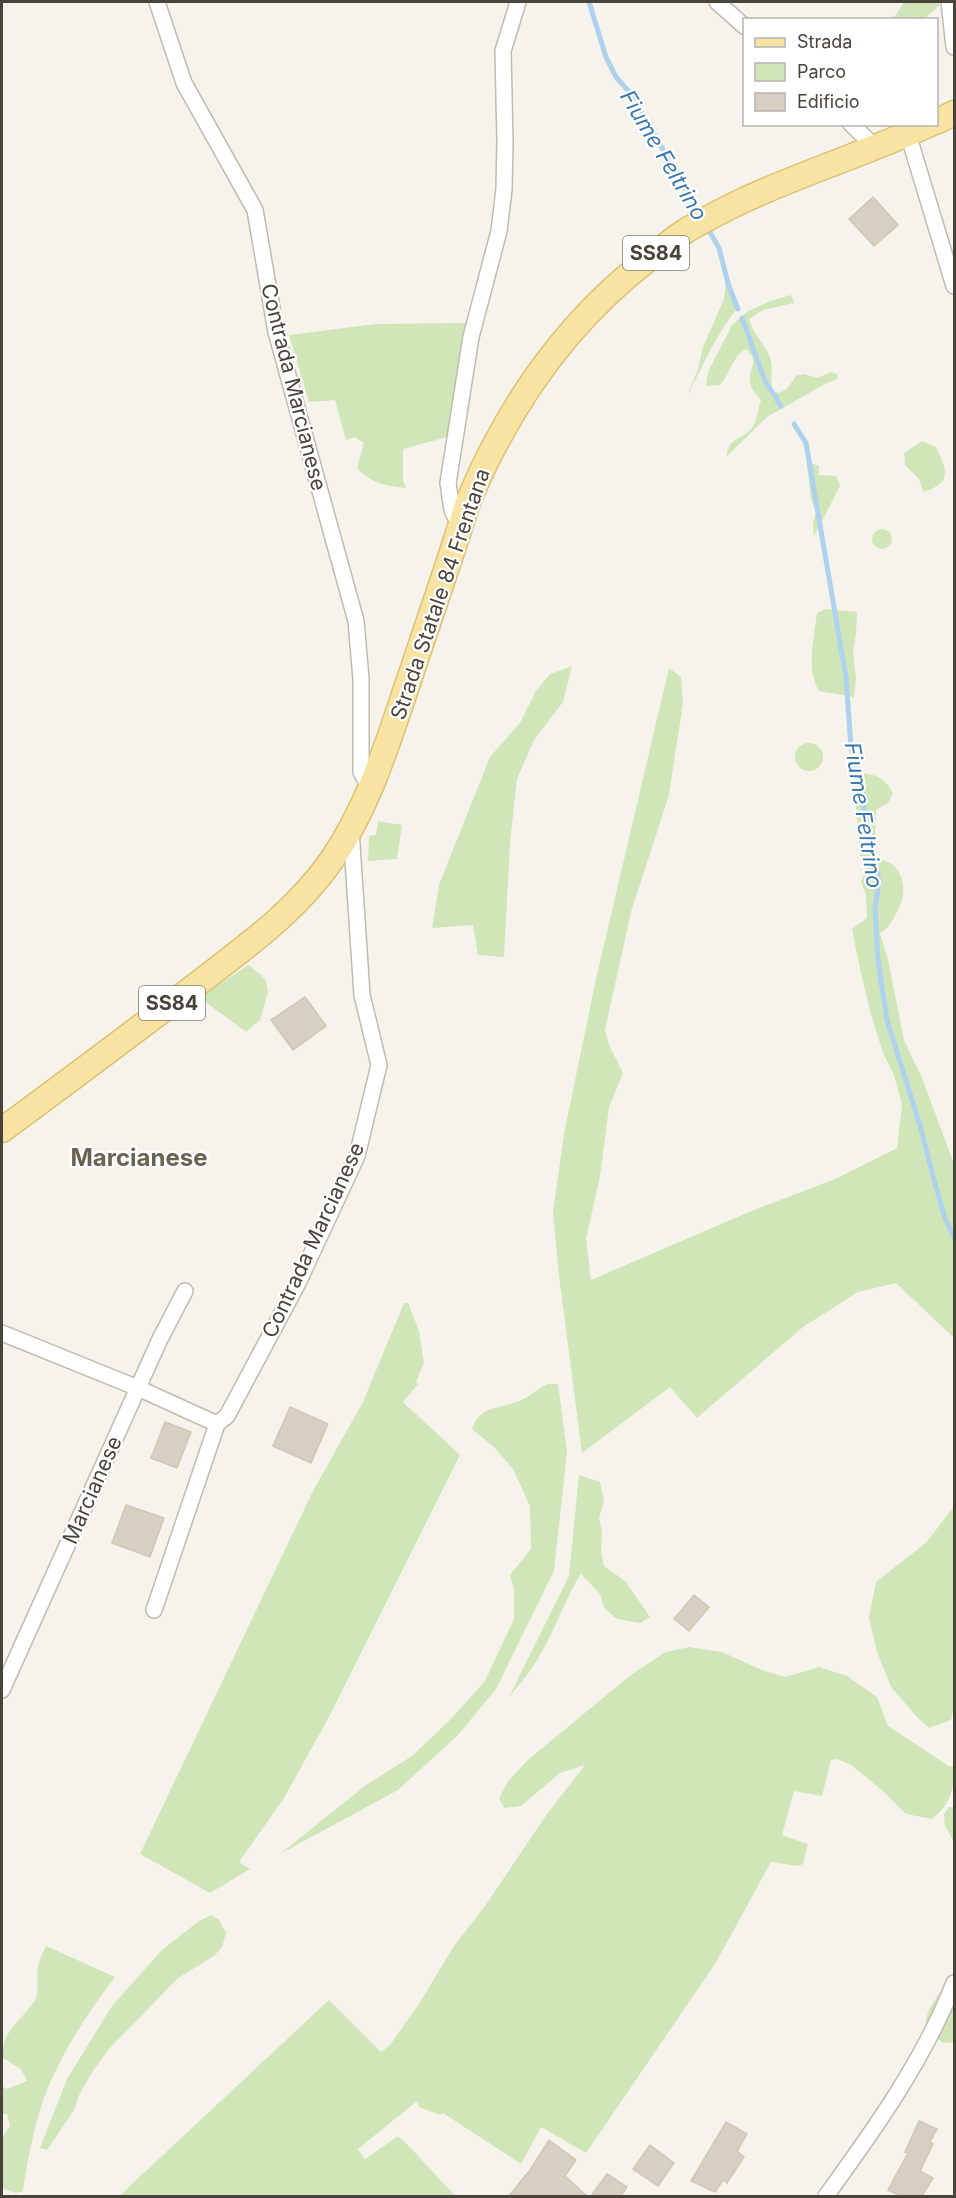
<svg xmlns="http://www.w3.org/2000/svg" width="956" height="2198" viewBox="0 0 956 2198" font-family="Inter,sans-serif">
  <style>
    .green { fill: #d0e6b8 }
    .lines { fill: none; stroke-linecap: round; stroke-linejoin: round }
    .stream { stroke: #aed1ed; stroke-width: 5 }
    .building { fill: #d6cfc2; stroke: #d1c7b6; stroke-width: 1.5 }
    .minor-casing { stroke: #c0bbaf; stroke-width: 18 }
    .primary-casing { stroke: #ddc173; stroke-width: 27 }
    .minor { stroke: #fff; stroke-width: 15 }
    .primary { stroke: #f8e3a3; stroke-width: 24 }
    .labels { text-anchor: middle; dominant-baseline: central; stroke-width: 4.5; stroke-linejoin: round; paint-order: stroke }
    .shield { fill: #fff; stroke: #807c75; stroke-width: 1.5 }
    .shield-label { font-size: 20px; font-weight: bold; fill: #49443a }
    .street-label { font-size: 21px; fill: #49443a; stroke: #fff }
    .water-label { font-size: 22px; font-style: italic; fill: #3979b0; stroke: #fff }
    .quarter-label { font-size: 24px; font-weight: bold; fill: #6c6252; stroke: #fff }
  </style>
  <rect width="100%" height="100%" fill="#f5f3ec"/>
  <g class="green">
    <polygon points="904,2 939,2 939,6 924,19 888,19 895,16"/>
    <path d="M727 272 739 306C716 334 703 365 687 397L698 369 703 347 724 299Z"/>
    <path d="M791 295 794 303 763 310 749 319C753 334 765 344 770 357 774 369 769 380 773 391L779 393 787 389 796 376 803 374 818 378 831 372 837 374 838 379 825 384 767 417 727 456C727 439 743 439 752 428 757 421 758 408 761 400 757 395 751 390 750 382 748 367 761 363 746 349 733 355 730 374 720 385L706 386 708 372 732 325 747 312 770 301Z"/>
    <path d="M468 323 447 437 403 449V480L406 488C386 486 371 483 357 468L364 443 355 437 346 440 335 400 309 402 289 335 376 324Z"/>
    <path d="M922 441 936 447C947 471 953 483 923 492L919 479 905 465 904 453Z"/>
    <polygon points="811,463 819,466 819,475 836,476 840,486 814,536 813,523 816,512 811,499 807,466"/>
    <circle cx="882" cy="539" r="10"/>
    <path d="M826 609 857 612 856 634 853 652 856 678 854 697 819 691C806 668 814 639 817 613Z"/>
    <polygon points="572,666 563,702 534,740 517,779 510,843 504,957 478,955 473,925 432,928 439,885 490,757 520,723 536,691 550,674"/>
    <path d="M669 668 681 677 683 703 669 795 631 912 605 1030 609 1045 623 1073 609 1107 600 1176 586 1239 591 1280 749 1212 835 1179 897 1148 902 1105 894 1075 883 1053 870 1011 860 969 852 929 867 918 866 895 861 882 867 866 874 859 860 856 854 782 861 773C878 775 887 779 893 794L888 803 876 810 874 859C879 860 884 860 888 862 907 872 906 896 897 912 892 921 889 928 880 933L888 960 904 1040 922 1078 954 1164V1338L896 1283 858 1292 803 1327 697 1418 670 1387 582 1453 559 1276 553 1213 564 1134 596 979Z"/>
    <circle cx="809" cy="757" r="14"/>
    <polygon points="378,821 402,825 397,859 368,861 369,836 376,835"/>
    <polygon points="248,965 259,973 266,981 268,992 260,1020 246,1032 200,998"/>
    <polygon points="404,1303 408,1303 419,1331 424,1363 416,1382 418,1384 403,1402 460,1455 329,1717 284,1798 239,1862 250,1869 210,1893 140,1854 313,1491 363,1402"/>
    <path d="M548 1384H558L567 1452 554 1571 496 1689 458 1735 398 1790 280 1854 366 1785 412 1756 452 1718 485 1681 514 1619V1589L510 1575 531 1549 530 1506 513 1469 494 1447 472 1429C480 1405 500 1409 519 1401 530 1397 538 1388 548 1384Z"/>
    <path d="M579 1475 600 1482 604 1500 599 1519 602 1532 601 1551 604 1566 625 1581 650 1617 640 1623 618 1619 613 1616 604 1607 600 1594 581 1574C570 1591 563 1609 554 1628 543 1653 527 1677 509 1697L569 1576Z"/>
    <polygon points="954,1506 954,1707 951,1720 929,1728 917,1717 891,1687 877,1652 869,1618 876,1582 927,1542"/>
    <path d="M689 1647 722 1652 762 1670 785 1677 819 1667 847 1676 877 1697 888 1726 949 1766H954C955 1788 951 1804 932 1819L906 1814 884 1792 851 1765 837 1759 831 1760 822 1796 794 1791 782 1835 808 1844 803 1864 798 1866 771 1862 715 1964 586 2153 541 2127 521 2164 443 2113 440 2115 419 2107 417 2101 358 2149 365 2159 398 2136 407 2144 455 2196H119L329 2000 381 2052 390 2045 419 2004 454 1946 485 1906 547 1814 585 1765 560 1773 521 1806 504 1808 499 1798 508 1781 529 1759 632 1674 666 1652Z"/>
    <polygon points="949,1807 954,1807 954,1842 945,1826 944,1814"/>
    <polygon points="211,1915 219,1920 226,1933 222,1947 214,1956 178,1978 109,2049 93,2071 80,2093 74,2110 47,2150 40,2148 67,2079 112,2006 162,1950 199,1921"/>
    <path d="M46 1946 115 1977C90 2010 67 2044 50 2083 36 2114 28 2157 23 2191L16 2193 2 2188V2138L10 2126 7 2114H2V2086L7 2089 27 2081 21 2069 3 2058C0 2031 23 2020 35 2000 40 1990 36 1978 38 1968 39 1960 43 1953 46 1946Z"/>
    <path d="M954 1968V2042L943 2043C939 2039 931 2035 928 2030 918 2017 945 1986 953 1975Z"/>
  </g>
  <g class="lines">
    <g class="stream">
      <polyline points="589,2 606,57 616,77 631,94 701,216"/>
      <polyline points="707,227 719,248 729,287 738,309"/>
      <polyline points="742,318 765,381 781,406"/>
      <polyline points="794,424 806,443 846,677 851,748 861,777 867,836 878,873 878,890 875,907 878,961 887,1020 921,1129 934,1180 945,1218 954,1237"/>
    </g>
  </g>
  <g class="building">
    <polygon points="873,197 898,225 874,246 849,219"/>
    <polygon points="305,997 326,1026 293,1050 271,1020"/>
    <polygon points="290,1407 328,1424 311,1463 273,1446"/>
    <polygon points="165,1422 191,1432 177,1468 151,1458"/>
    <polygon points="126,1505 164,1518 150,1557 112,1543"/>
    <polygon points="694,1595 709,1607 689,1631 674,1619"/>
    <polygon points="919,2121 937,2129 930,2142 933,2144 920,2171 933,2178 922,2196 900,2196 888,2190 908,2153 905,2152"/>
    <polygon points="726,2122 747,2134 737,2151 744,2157 727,2183 723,2180 715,2192 691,2181"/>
    <polygon points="549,2140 576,2160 565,2176 587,2196 509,2196 530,2170"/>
    <polygon points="650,2145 674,2163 658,2186 633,2169"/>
    <polygon points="607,2174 627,2187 621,2196 591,2196"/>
  </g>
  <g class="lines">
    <defs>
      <g id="minor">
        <polyline points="157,2 184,83 255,210 276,332 356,621 361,679 361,772 370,788"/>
        <polyline points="717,2 744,26"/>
        <polyline points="949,2 954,47"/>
        <polyline points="851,124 876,148"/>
        <polyline points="908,134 954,286"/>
        <polyline points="460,527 452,510 448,483 471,337 499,231 504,189 505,142 503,51 518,2"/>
        <polyline points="2,1333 138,1388 217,1424"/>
        <polyline points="154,1610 217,1424 227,1416 298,1283 357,1156 379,1065 362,995 351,830"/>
        <polyline points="2,1690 160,1339 185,1291"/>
        <path d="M826 2196C874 2130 924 2060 954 1983"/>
      </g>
      <g id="primary">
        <polyline points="936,122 954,113"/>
        <path d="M2 1130C65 1084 128 1036 191 989 241 950 294 914 331 861 370 805 389 738 411 674 430 617 450 560 468 502 508 406 568 320 651 257 662 249 673 239 684 232 703 220 724 210 744 200 805 172 869 152 930 124"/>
      </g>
    </defs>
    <use href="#minor" class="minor-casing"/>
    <use href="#primary" class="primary-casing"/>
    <use href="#minor" class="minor"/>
    <use href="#primary" class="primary"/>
  </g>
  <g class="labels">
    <g class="shield">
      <rect x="623" y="236" width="66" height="34" rx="4.5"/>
      <rect x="139" y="986" width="66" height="34" rx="4.5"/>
    </g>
    <g class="shield-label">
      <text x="656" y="253">SS84</text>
      <text x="172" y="1003">SS84</text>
    </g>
    <g class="street-label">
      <text transform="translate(294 387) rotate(76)">Contrada Marcianese</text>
      <text transform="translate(440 594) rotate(-71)">Strada Statale 84 Frentana</text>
      <text transform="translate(313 1240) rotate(-65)">Contrada Marcianese</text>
      <text transform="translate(92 1490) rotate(-66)">Marcianese</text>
    </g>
    <g class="water-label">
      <text transform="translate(664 155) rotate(59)">Fiume Feltrino</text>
      <text transform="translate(864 815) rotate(81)">Fiume Feltrino</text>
    </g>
    <g class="quarter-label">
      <text x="139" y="1157">Marcianese</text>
    </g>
  </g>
  <rect width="956" height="2198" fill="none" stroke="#49443a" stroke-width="6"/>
  <rect x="743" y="18" width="195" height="108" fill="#ffffff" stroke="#b6b4b0" stroke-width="1.5"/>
  <rect x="755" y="38" width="30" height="9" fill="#f8e3a3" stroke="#b6b4b0" stroke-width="1.5"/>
  <text x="797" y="48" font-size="18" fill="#49443a">Strada</text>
  <rect x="755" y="63" width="30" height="18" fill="#d0e6b8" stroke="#b6b4b0" stroke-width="1.5"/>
  <text x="797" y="78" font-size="18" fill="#49443a">Parco</text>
  <rect x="755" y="93" width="30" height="18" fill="#d6cfc2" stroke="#b6b4b0" stroke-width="1.5"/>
  <text x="797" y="108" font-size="18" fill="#49443a">Edificio</text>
</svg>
